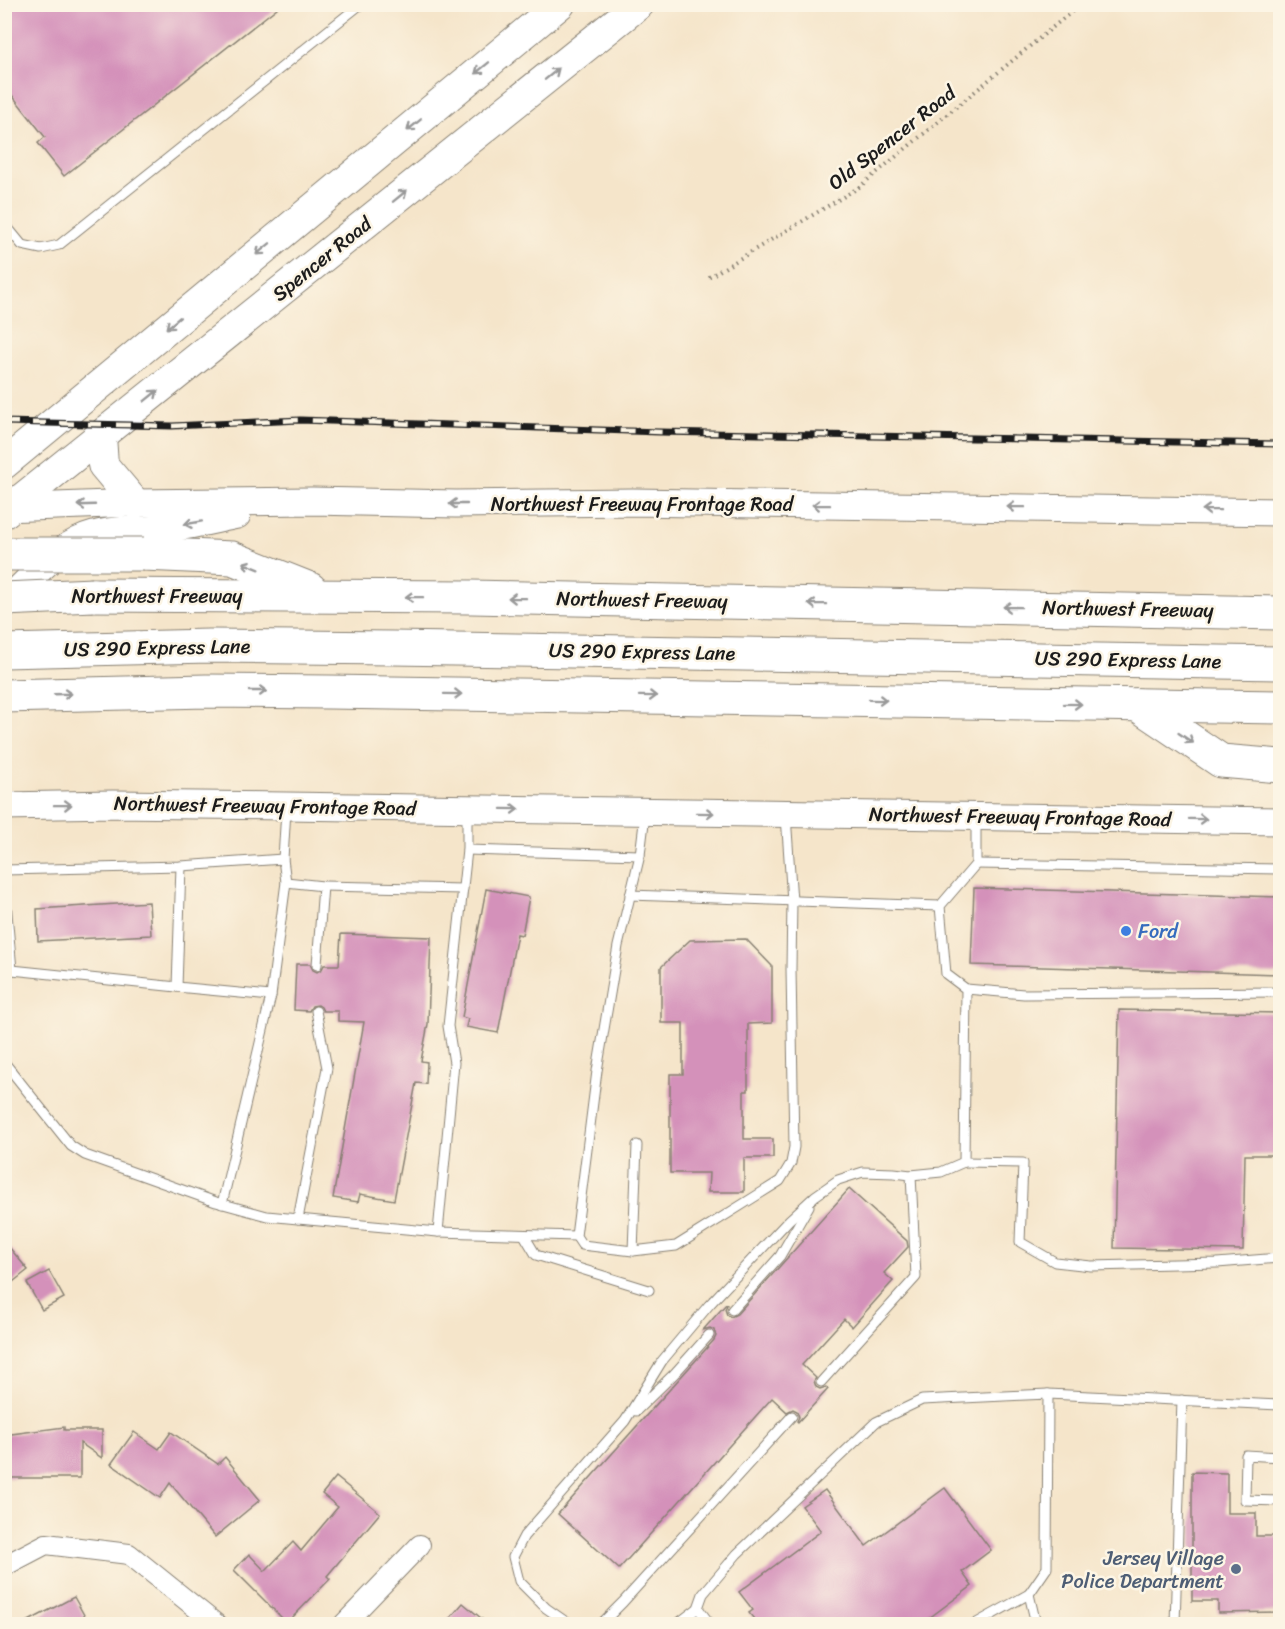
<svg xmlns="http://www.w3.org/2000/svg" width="1285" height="1629" viewBox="0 0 1285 1629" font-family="Sriracha,sans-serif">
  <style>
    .building { fill: #d491ba }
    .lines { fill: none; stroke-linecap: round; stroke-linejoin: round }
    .service-casing { stroke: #888073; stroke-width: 11 }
    .minor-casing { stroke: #888073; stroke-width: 22 }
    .secondary-casing { stroke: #888073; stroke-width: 29 }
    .primary-casing { stroke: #888073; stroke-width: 32 }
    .motorway-casing { stroke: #888073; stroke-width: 35 }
    .path { stroke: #888073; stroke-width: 4; stroke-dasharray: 1.5 4.5; stroke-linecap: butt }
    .service { stroke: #fff; stroke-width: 9 }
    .minor { stroke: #fff; stroke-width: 20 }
    .secondary { stroke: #fff; stroke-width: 27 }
    .primary { stroke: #fff; stroke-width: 30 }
    .motorway { stroke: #fff; stroke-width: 33 }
    .rail-casing { stroke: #1c1c1c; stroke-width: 7 }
    .rail { stroke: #fcf5e5; stroke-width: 4.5; stroke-dasharray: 14; stroke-linecap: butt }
    .motorway-bridge-casing { stroke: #888073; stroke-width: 35; stroke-linecap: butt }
    .motorway-bridge { stroke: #fff; stroke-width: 33 }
    .oneway { stroke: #999 }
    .shop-dot { fill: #3f7fe0; stroke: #fcf5e5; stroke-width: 2 }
    .service-dot { fill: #5c6f8a; stroke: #fcf5e5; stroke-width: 2 }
    .labels { text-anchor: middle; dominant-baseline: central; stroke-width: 5; stroke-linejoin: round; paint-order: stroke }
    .street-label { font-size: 20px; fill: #1c1c1c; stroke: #fcf5e5 }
    .shop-label { font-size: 20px; fill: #366cbe; stroke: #fcf5e5; text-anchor: start }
    .service-label { font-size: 20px; fill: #4e5e75; stroke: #fcf5e5; text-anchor: end }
  </style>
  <rect width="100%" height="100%" fill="#fcf5e5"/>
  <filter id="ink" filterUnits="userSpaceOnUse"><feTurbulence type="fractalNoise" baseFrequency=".0167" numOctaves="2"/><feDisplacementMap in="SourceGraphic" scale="12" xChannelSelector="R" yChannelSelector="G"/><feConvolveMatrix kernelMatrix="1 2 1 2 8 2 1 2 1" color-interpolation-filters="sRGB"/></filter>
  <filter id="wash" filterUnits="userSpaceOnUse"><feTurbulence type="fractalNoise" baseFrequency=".008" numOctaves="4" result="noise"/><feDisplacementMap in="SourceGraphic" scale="24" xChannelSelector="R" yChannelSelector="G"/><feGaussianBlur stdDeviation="1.35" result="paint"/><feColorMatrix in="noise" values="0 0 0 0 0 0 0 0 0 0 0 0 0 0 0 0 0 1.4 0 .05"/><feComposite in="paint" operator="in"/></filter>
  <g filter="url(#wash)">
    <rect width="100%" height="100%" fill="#f5e5ca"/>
    <g id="blocks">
      <g class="building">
        <polygon points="4,4 282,4 64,176 38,143 45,137 4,85"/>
        <polygon points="974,888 1281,897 1281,974 971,965"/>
        <polygon points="486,889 529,897 522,935 517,934 498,1033 466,1027 468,1019 462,1017"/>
        <polygon points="149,902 151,935 38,941 37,909"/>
        <polygon points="341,934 431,937 428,1024 421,1061 427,1062 426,1084 416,1083 394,1200 360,1194 358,1202 333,1198 364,1022 338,1021 338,1011 323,1011 321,1007 318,1005 312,1006 309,1011 294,1010 296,964 310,964 313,970 317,972 322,969 324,965 339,965"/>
        <polygon points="746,939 772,966 772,1023 748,1024 748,1091 744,1091 744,1139 773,1139 773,1158 744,1158 744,1192 708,1192 709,1173 670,1173 670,1074 683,1074 683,1023 661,1023 661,967 690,940"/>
        <polygon points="1119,1010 1281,1013 1281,1155 1245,1155 1243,1250 1114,1248"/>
        <polygon points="849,1189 907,1241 908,1247 884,1273 893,1281 852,1327 844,1319 802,1365 816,1378 814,1381 816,1387 820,1389 826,1387 828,1389 798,1422 797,1421 799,1417 797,1411 793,1409 787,1412 772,1398 619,1569 558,1514 714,1340 716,1336 714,1330 710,1328 703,1330 726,1304 727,1305 725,1309 727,1315 731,1317 737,1314"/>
        <polygon points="4,1241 28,1270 4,1289"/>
        <polygon points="49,1271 64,1298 42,1310 27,1283"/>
        <polygon points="64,1427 64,1430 102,1430 102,1458 80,1443 80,1478 4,1478 4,1435"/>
        <polygon points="134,1432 159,1449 171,1432 218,1464 225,1457 260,1500 215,1537 170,1483 160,1498 111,1464"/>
        <polygon points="1192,1472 1227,1473 1227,1513 1256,1513 1256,1536 1281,1536 1281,1612 1218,1613 1218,1601 1192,1601"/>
        <polygon points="336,1477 380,1513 327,1576 330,1579 287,1623 234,1570 249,1554 265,1571 293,1542 301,1551 338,1507 322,1494"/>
        <polygon points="945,1488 991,1550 962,1572 972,1586 921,1624 758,1624 749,1613 753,1610 739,1592 821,1531 802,1506 825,1490 866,1546"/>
        <polygon points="74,1597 89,1624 23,1624"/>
        <polygon points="463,1603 488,1624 445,1624"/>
      </g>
    </g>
  </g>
  <g filter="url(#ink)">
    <use href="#blocks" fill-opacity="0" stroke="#888073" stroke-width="1.5"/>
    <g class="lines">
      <defs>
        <g id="service">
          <polyline points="4,223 22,245 41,249 59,245 361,4"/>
          <polyline points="286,810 283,859 286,882 323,886 317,965"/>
          <polyline points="467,810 467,850 448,1026 454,1063 438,1232 576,1236"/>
          <polyline points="645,815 640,855 618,946 597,1071 576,1236 582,1245 633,1251 676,1246 780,1181 791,1163 794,1147 791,969 792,901 786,816"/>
          <polyline points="467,850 640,855"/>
          <polyline points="976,864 1280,869"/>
          <polyline points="4,870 181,866 283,859"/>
          <polyline points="4,879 12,970 177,987 181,866"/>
          <polyline points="323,886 463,889"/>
          <polyline points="630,895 940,906"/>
          <polyline points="177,987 271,996"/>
          <polyline points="966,989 1024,994 1280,992"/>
          <polyline points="4,1062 71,1146 85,1155 216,1202 267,1216 298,1219 327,1068 316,1011"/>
          <polyline points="964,1162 1023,1163 1020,1242 1055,1262 1091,1266 1217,1263 1280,1258"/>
          <polyline points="911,1175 941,1172 964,1162 966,989 946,974 940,906 976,864 976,820"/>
          <polyline points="222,1204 271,996 286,882"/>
          <polyline points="298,1219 438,1232"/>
          <polyline points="524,1235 536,1255 649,1290"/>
          <polyline points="633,1251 637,1145"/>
          <polyline points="732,1310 780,1256 809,1206"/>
          <polyline points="1048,1394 1280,1405"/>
          <polyline points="636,1411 674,1374 709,1335"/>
          <polyline points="1280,1457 1246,1455 1245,1500 1280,1501"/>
          <polyline points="698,1608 710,1624"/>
          <polyline points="569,1624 546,1608 519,1581 513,1557 524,1536 625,1421 662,1361 709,1305 789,1220 815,1196 838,1180 863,1172 894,1173 911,1175 916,1277 821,1382"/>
          <polyline points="601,1624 623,1602 792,1416"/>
          <polyline points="677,1624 698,1608 703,1594 737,1554 876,1422 922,1400 1048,1394 1047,1568 1029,1594 1036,1624"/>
          <polyline points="975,1624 1029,1594"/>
          <polyline points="1175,1624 1182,1400"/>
        </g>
        <g id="minor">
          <polyline points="4,1566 46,1544 129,1554 216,1624"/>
          <polyline points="344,1624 420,1545"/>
        </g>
        <g id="secondary">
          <polyline points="4,508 135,503 312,501 456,504 633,502 1280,512"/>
          <path d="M4 603C27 583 51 554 78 541 104 528 133 531 160 529 186 527 212 520 237 515"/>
          <polyline points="4,806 113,804 286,806 1280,821"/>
        </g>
        <g id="primary">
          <polyline points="101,436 103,465 135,503"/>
          <polyline points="4,464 560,4"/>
          <polyline points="4,513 639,4"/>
        </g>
        <g id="motorway">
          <polyline points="144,554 232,558 310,589"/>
          <polyline points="93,595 472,597 1280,613"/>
          <polyline points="4,651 209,646 393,648 1280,663"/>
          <polyline points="4,696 206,691 329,692 1280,707"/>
          <polyline points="1138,705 1221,761 1280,766"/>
        </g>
      </defs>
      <use href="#service" class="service-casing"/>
      <use href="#minor" class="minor-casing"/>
      <use href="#secondary" class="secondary-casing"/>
      <use href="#primary" class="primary-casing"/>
      <use href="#motorway" class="motorway-casing"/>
      <polyline class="path" points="709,277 858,188 1081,4"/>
      <use href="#service" class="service"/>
      <use href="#minor" class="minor"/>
      <use href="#secondary" class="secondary"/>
      <use href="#primary" class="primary"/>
      <use href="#motorway" class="motorway"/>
      <defs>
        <polyline id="rail" points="4,422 172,426 300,420 660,432 1280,444"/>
      </defs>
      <use href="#rail" class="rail-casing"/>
      <use href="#rail" class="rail"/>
      <defs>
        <g id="motorway-bridge">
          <polyline points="4,554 144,554"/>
          <polyline points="4,599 93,595"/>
        </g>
      </defs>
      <use href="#motorway-bridge" class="motorway-bridge-casing"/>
      <use href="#motorway-bridge" class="motorway-bridge"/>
    </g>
    <defs><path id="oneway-shaft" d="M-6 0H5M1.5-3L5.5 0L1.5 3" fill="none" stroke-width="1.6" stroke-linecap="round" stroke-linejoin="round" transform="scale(1.5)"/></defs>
    <g class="oneway">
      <use href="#oneway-shaft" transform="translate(482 68) rotate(141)"/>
      <use href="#oneway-shaft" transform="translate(552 74) rotate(-39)"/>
      <use href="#oneway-shaft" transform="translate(414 125) rotate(141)"/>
      <use href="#oneway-shaft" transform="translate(400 196) rotate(-39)"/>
      <use href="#oneway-shaft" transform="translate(263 249) rotate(141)"/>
      <use href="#oneway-shaft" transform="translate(173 323) rotate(140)"/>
      <use href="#oneway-shaft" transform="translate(151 396) rotate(-39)"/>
      <use href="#oneway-shaft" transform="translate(458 504) rotate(-180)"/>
      <use href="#oneway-shaft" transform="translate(86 505) rotate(178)"/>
      <use href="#oneway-shaft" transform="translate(821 505) rotate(-179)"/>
      <use href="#oneway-shaft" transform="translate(1016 507) rotate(-179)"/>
      <use href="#oneway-shaft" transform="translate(1211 510) rotate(-179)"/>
      <use href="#oneway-shaft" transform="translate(193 523) rotate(170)"/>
      <use href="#oneway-shaft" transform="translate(251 566) rotate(-158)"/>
      <use href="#oneway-shaft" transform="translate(414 597) rotate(-179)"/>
      <use href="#oneway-shaft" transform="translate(517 598) rotate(-179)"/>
      <use href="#oneway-shaft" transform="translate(817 604) rotate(-179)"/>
      <use href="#oneway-shaft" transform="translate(1012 607) rotate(-179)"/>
      <use href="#oneway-shaft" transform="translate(258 691)"/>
      <use href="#oneway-shaft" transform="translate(63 694) rotate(-2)"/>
      <use href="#oneway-shaft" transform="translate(453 694) rotate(1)"/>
      <use href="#oneway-shaft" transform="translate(648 696) rotate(1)"/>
      <use href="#oneway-shaft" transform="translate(878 700) rotate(1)"/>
      <use href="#oneway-shaft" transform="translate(1073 704) rotate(1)"/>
      <use href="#oneway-shaft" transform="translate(1186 738) rotate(34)"/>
      <use href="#oneway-shaft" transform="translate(63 805) rotate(-1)"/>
      <use href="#oneway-shaft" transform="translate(510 809) rotate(1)"/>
      <use href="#oneway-shaft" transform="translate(705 813) rotate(1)"/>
      <use href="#oneway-shaft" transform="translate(1198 819) rotate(1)"/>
    </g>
  </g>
  <circle class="shop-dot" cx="1126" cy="931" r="6"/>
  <circle class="service-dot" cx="1236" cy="1569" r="6"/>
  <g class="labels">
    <g class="street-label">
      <text transform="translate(892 138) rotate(-38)">Old Spencer Road</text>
      <text transform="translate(322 259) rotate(-39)">Spencer Road</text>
      <text x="642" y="504">Northwest Freeway Frontage Road</text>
      <text x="157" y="596">Northwest Freeway</text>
      <text transform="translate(642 600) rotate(1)">Northwest Freeway</text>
      <text transform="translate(1128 609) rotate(1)">Northwest Freeway</text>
      <text transform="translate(157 648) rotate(-1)">US 290 Express Lane</text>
      <text transform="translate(642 652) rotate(1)">US 290 Express Lane</text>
      <text transform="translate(1128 660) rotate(1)">US 290 Express Lane</text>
      <text transform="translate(265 806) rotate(1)">Northwest Freeway Frontage Road</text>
      <text transform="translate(1020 817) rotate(1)">Northwest Freeway Frontage Road</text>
    </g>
    <g class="shop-label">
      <text x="1138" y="931">Ford</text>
    </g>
    <g class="service-label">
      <text x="1224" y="1558">Jersey Village<tspan x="1224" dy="23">Police Department</tspan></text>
    </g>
  </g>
  <rect width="1285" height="1629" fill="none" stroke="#fcf5e5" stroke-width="24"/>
</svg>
